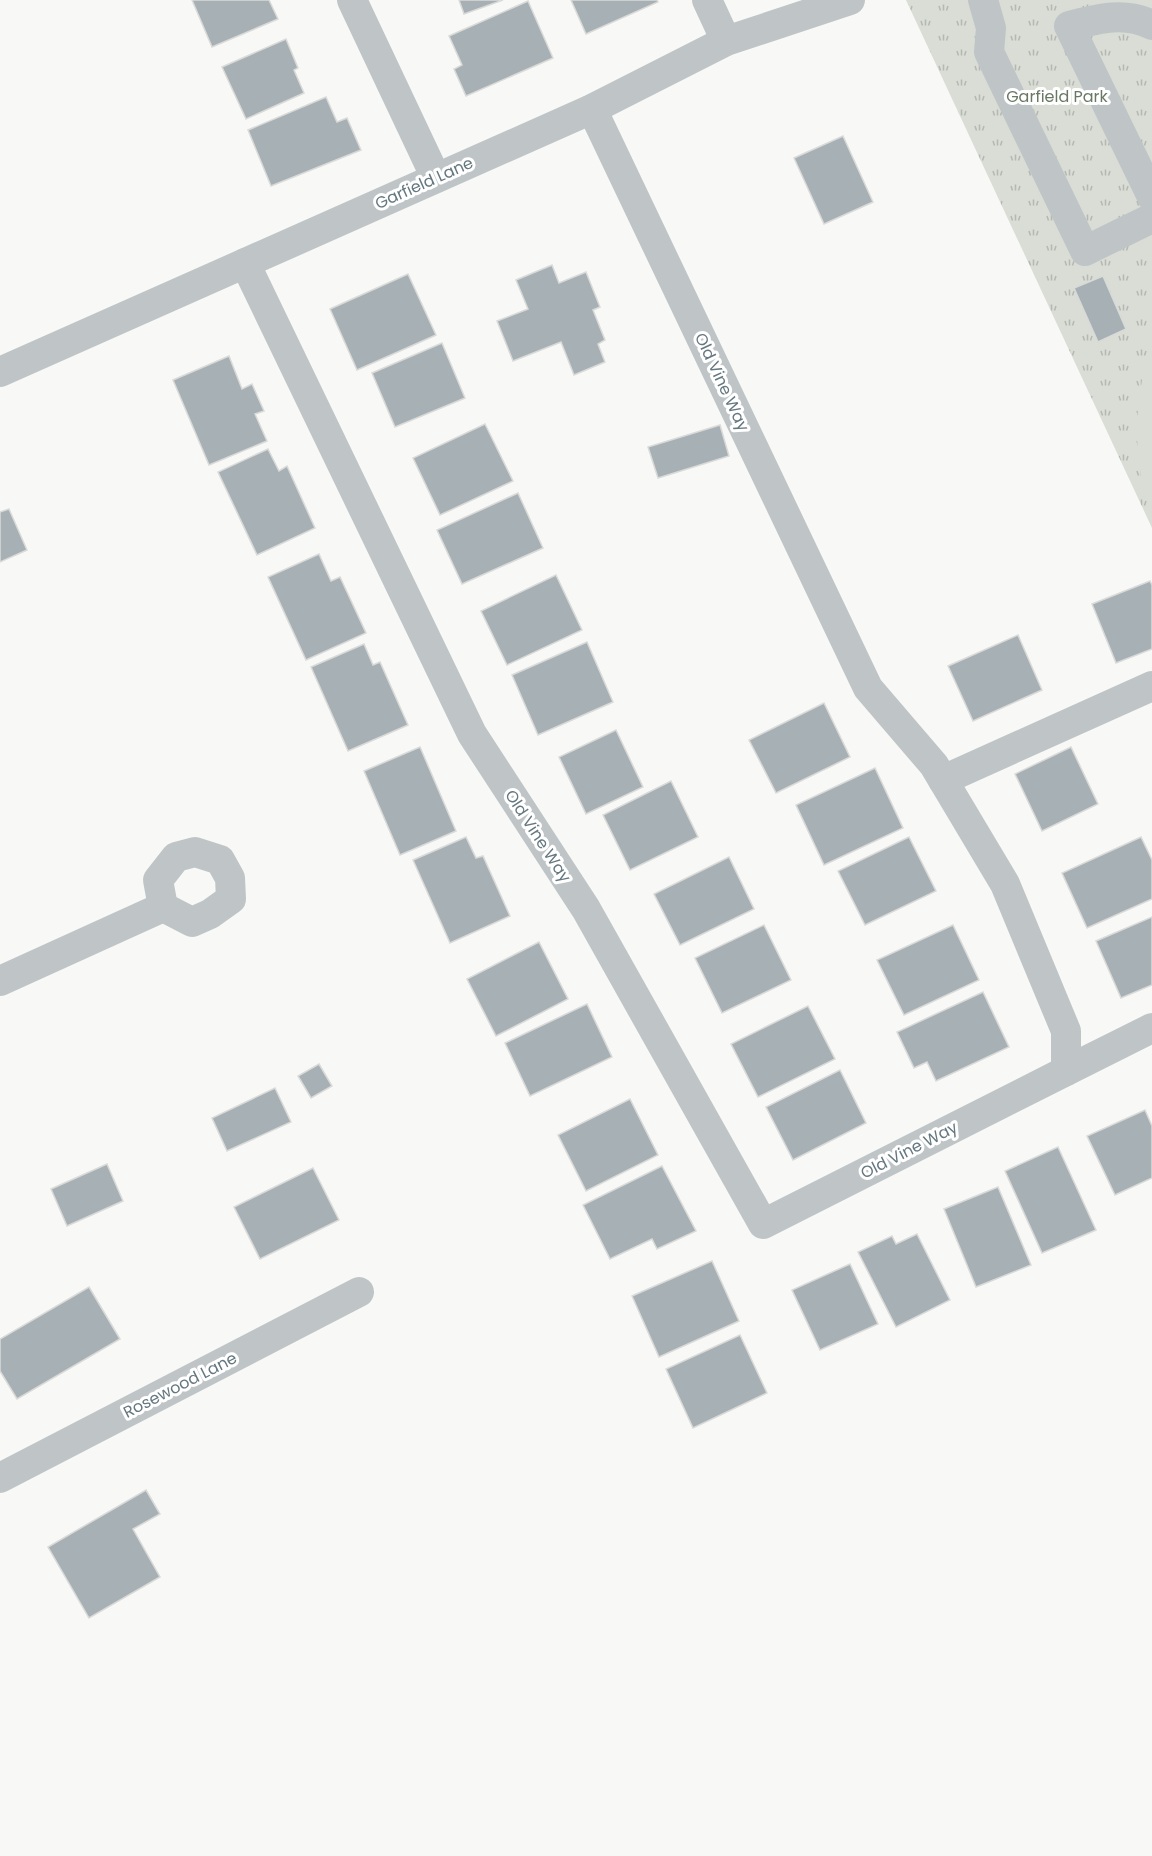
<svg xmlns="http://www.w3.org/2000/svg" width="1152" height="1856" viewBox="0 0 1152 1856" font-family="Poppins,sans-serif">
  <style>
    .park { fill: url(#park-tufts) }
    .pitch { fill: #d9ddd5 }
    .building { fill: #a7b1b5; stroke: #dadad8; stroke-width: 1.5 }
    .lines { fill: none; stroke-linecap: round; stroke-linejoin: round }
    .minor { stroke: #bfc5c7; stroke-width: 30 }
    .labels { text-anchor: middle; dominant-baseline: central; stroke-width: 6; stroke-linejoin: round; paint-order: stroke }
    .park-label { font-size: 16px; fill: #697863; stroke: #fff }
    .street-label { font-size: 16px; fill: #65777f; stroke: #fff }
  </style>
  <defs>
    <pattern id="park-tufts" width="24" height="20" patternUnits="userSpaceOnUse" patternTransform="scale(1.5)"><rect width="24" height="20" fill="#d9ddd5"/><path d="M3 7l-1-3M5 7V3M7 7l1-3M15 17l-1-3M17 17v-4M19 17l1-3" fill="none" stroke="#b4b8b2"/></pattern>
  </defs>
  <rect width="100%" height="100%" fill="#f8f8f6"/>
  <polygon class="park" points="906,0 1152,0 1152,528"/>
  <path class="pitch" d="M1152 340V515C1130 453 1134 401 1152 340Z"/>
  <g class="building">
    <polygon points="192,0 269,0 278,19 212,47"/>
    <polygon points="459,0 503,0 464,14"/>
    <polygon points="571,0 657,0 658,2 586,34"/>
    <polygon points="528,1 553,58 466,96 454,69 462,65 449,36"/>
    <polygon points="286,39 298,68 294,70 304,93 246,119 222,67"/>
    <polygon points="326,97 337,122 347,118 361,150 271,186 248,130"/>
    <polygon points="843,136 873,202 824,224 794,158"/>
    <polygon points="552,265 559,283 586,272 600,307 593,310 605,340 598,344 605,362 574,375 561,342 513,361 497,321 528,309 516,280"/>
    <polygon points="408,274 436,335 357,370 330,309"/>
    <polygon points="1103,276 1126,329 1098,342 1074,288"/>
    <polygon points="442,343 465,398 395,427 372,373"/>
    <polygon points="229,356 242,389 252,384 264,411 255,414 267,441 209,465 173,380"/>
    <polygon points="485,424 513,481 440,515 413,458"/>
    <polygon points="720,425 729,456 658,478 648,447"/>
    <polygon points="268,449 279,471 287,466 315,528 257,555 218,472"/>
    <polygon points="518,493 543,548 462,584 437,530"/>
    <polygon points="9,509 27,550 0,562 0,512"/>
    <polygon points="319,554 331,581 340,577 366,633 306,660 268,577"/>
    <polygon points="556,575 582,630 507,665 481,611"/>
    <polygon points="1150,581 1152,585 1152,649 1116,663 1092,604"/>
    <polygon points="1018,635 1042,690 973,721 948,666"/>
    <polygon points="587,642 613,702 538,735 512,675"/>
    <polygon points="364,644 373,665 380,662 408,725 348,751 311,667"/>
    <polygon points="824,703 850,757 776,793 749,740"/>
    <polygon points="616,730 643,787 586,814 559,757"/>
    <polygon points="420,747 456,831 400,855 364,771"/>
    <polygon points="1071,747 1098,804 1042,831 1015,774"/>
    <polygon points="875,768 903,828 824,865 796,805"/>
    <polygon points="671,781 698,837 630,870 603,815"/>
    <polygon points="466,837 476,858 483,856 510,916 450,943 413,860"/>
    <polygon points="909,837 936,891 865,925 838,871"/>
    <polygon points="1141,837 1152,860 1152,899 1087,928 1062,873"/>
    <polygon points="729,857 754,909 680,945 654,894"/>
    <polygon points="1152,917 1152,985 1121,998 1096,941"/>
    <polygon points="764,925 791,980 722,1013 695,958"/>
    <polygon points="953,925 979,980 904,1015 877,960"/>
    <polygon points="539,942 568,999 496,1036 467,979"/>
    <polygon points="983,992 1009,1047 936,1081 927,1062 914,1068 897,1032"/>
    <polygon points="587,1004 612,1057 530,1096 505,1043"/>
    <polygon points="808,1006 835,1059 758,1097 731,1044"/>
    <polygon points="319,1064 332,1086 311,1098 298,1076"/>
    <polygon points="840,1070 866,1123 793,1160 766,1107"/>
    <polygon points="275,1088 291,1122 227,1151 212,1118"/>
    <polygon points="630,1099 658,1155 586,1191 558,1135"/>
    <polygon points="1145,1110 1152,1126 1152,1178 1115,1195 1087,1136"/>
    <polygon points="1058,1147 1096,1230 1042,1253 1005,1171"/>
    <polygon points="107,1164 123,1201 67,1226 51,1189"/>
    <polygon points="662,1166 696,1231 657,1249 652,1239 610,1259 583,1205"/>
    <polygon points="313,1168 339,1220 260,1259 234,1207"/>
    <polygon points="998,1187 1031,1265 976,1287 944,1209"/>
    <polygon points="917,1234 950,1300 896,1327 858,1252 892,1236 896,1244"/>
    <polygon points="712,1261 739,1321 659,1357 632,1296"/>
    <polygon points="850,1264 878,1324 820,1350 792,1290"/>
    <polygon points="89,1287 120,1339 17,1399 0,1371 0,1339"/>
    <polygon points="740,1335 767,1393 693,1428 666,1369"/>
    <polygon points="146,1490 160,1514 133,1529 160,1577 89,1618 48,1547"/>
  </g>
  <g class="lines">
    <g class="minor">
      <polyline points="352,0 436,178"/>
      <polyline points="707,0 726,41"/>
      <polyline points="983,0 991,28 989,52 1085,251 1152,218"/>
      <path d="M1152 25C1125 11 1097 19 1069 26L1152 197"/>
      <polyline points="245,263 472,734 586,909 763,1224 1066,1071 1066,1031 1005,884 934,765 868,688 592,109"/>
      <polyline points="0,372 592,109 726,41 850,0"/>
      <polyline points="943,780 1152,686"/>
      <polygon points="195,852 220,860 230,878 231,899 210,914 192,922 163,907 158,880 176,857"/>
      <polyline points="0,981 163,907"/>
      <polyline points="1066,1071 1152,1028"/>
      <polyline points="0,1478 359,1292"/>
    </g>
  </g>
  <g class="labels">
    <g class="park-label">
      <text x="1057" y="96">Garfield Park</text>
    </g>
    <g class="street-label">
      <text transform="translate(424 183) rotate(-24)">Garfield Lane</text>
      <text transform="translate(722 382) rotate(65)">Old Vine Way</text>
      <text transform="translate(538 836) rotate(57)">Old Vine Way</text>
      <text transform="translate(909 1150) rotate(-27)">Old Vine Way</text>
      <text transform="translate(180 1385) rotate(-27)">Rosewood Lane</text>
    </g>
  </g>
</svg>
